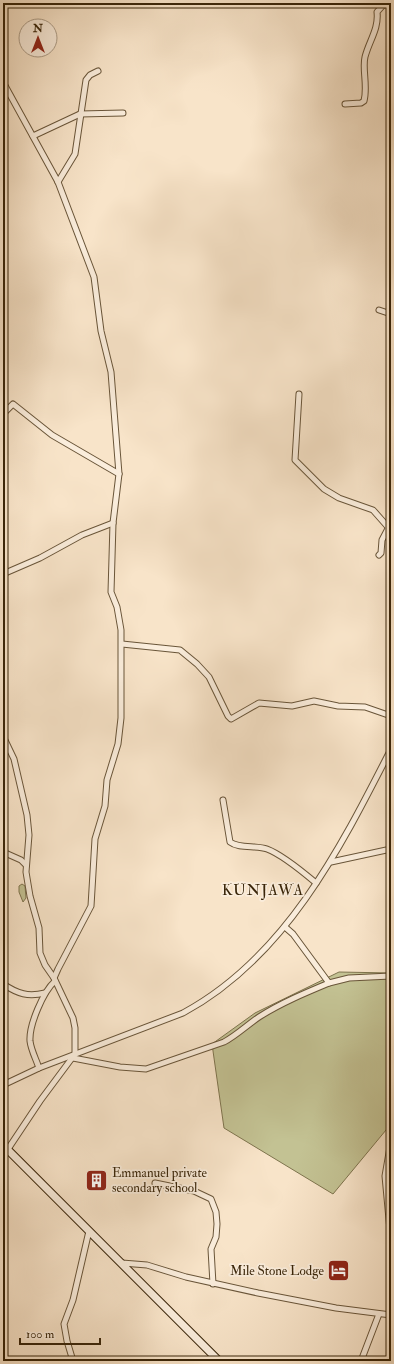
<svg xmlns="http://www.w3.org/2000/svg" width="394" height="1364" viewBox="0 0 394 1364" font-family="'IM FELL Double Pica',serif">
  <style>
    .green { fill: #c3c293; stroke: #7e744e }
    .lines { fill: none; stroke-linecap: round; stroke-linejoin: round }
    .minor-casing { stroke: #695539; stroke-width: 7 }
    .secondary-casing { stroke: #392509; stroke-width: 9 }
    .minor { stroke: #faeddc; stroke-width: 5 }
    .secondary { stroke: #faeddc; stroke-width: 7 }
    .labels { text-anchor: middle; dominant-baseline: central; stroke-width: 3.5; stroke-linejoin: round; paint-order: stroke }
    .poi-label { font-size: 13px; fill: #392509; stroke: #faeddc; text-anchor: start }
    .quarter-label { font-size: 15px; letter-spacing: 1px; fill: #392509; stroke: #faeddc }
  </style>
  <rect width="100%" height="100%" fill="#f8e4c9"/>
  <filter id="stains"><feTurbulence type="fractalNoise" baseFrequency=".005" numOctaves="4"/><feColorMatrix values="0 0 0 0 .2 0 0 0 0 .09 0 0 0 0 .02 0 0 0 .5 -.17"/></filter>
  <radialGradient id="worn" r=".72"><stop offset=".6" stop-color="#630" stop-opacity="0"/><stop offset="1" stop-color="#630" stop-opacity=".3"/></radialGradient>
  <g class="green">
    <polygon points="22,884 25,886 26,898 23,902 19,892 19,886"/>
    <polygon points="339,972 391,973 391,1124 333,1194 224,1128 212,1044 255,1013"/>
  </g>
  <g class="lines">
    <defs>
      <g id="minor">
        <polyline points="3,82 58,182 94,277 101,331 111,372 119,474 113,523 111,592 117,607 121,630 121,718 118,744 107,780 105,806 95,839 91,906 58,969 54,978 73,1018 75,1028 75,1054 40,1101 8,1149"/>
        <path d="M345 104 361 103 364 101C368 86 362 69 365 57 369 41 379 29 377 12L385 3"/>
        <polyline points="33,136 80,114 123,113"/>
        <polyline points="58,182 75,154 86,80 90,75 98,71"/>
        <polyline points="379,310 391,314"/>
        <polyline points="299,394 295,460 324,489 339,498 373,510 388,527"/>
        <polyline points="3,414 13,404 52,435 119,474"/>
        <polyline points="379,555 381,553 382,540 391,523"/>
        <polyline points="3,574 40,558 82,535 113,523"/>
        <polyline points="122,644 180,650 197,664 209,677 228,716 231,719 259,703 292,706 314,701 338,706 365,707 391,716"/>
        <polyline points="3,736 14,759 27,815 29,835 26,872 30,896 39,928 40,953 45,965 54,978"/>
        <path d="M223 800 230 842C239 849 256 845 267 849 283 855 303 872 316 883"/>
        <polyline points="3,852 21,860 26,865"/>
        <polyline points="331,862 391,849"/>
        <polyline points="285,927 293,934 329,983 349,978 391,976"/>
        <polyline points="3,947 4,950 3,955"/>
        <path d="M3 984C18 994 28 997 45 993"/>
        <path d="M73 1058 120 1067 146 1069 224 1042C237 1035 247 1025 259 1017 281 1003 305 993 329 983"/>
        <path d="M39 1068C36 1059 31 1050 30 1041 29 1025 43 992 55 981"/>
        <path d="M3 1085 39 1068 183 1013C285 958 340 849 391 749"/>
        <polyline points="391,1141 385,1176 391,1241"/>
        <polyline points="155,1183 194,1191 211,1199 216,1212 217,1224 216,1237 211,1249 213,1284"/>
        <polyline points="122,1263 147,1265 186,1277 258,1293 336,1308 391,1315"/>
        <polyline points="73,1361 67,1341 64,1324 73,1300 89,1231"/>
        <polyline points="361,1361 379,1314"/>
      </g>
      <polyline id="secondary" points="3,1145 219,1361"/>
    </defs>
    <use href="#minor" class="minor-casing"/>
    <use href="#secondary" class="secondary-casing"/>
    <use href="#minor" class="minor"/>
    <use href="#secondary" class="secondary"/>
  </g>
  <defs>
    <symbol id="building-square" viewBox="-11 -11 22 22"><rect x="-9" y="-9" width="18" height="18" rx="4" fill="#8f2418" stroke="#faeddc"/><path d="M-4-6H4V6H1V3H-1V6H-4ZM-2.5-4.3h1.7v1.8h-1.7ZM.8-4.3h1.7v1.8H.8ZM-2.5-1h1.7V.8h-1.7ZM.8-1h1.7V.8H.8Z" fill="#fff"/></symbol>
    <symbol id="hotel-square" viewBox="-11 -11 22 22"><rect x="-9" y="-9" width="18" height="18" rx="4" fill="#8f2418" stroke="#faeddc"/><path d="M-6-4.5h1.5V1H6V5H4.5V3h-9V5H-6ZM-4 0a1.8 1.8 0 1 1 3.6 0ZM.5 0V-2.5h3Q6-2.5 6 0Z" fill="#fff"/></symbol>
  </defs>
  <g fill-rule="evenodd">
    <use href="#building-square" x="84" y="1168" width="25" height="25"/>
    <use href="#hotel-square" x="326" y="1258" width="25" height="25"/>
  </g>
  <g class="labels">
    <g class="poi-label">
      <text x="112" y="1173">Emmanuel private<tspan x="112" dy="15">secondary school</tspan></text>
      <text x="324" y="1271" text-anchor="end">Mile Stone Lodge</text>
    </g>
    <g class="quarter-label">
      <text x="263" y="890">KUNJAWA</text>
    </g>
  </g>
  <rect width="394" height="1364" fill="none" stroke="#f8e4c9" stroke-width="16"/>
  <rect x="4" y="4" width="386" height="1356" fill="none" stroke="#392509" stroke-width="2"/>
  <rect x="8" y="8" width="378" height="1348" fill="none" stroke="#392509"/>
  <g transform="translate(38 38)"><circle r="19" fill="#faeddc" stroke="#ad9d88"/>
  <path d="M0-3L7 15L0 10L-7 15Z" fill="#8f2418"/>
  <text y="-6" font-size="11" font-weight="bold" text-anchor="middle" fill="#392509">N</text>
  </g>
  <path d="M20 1338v6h80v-6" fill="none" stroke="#392509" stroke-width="2"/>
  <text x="26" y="1338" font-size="12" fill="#392509" stroke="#faeddc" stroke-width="3" paint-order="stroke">100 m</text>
  <rect width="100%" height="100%" filter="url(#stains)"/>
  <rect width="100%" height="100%" fill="url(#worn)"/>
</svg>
